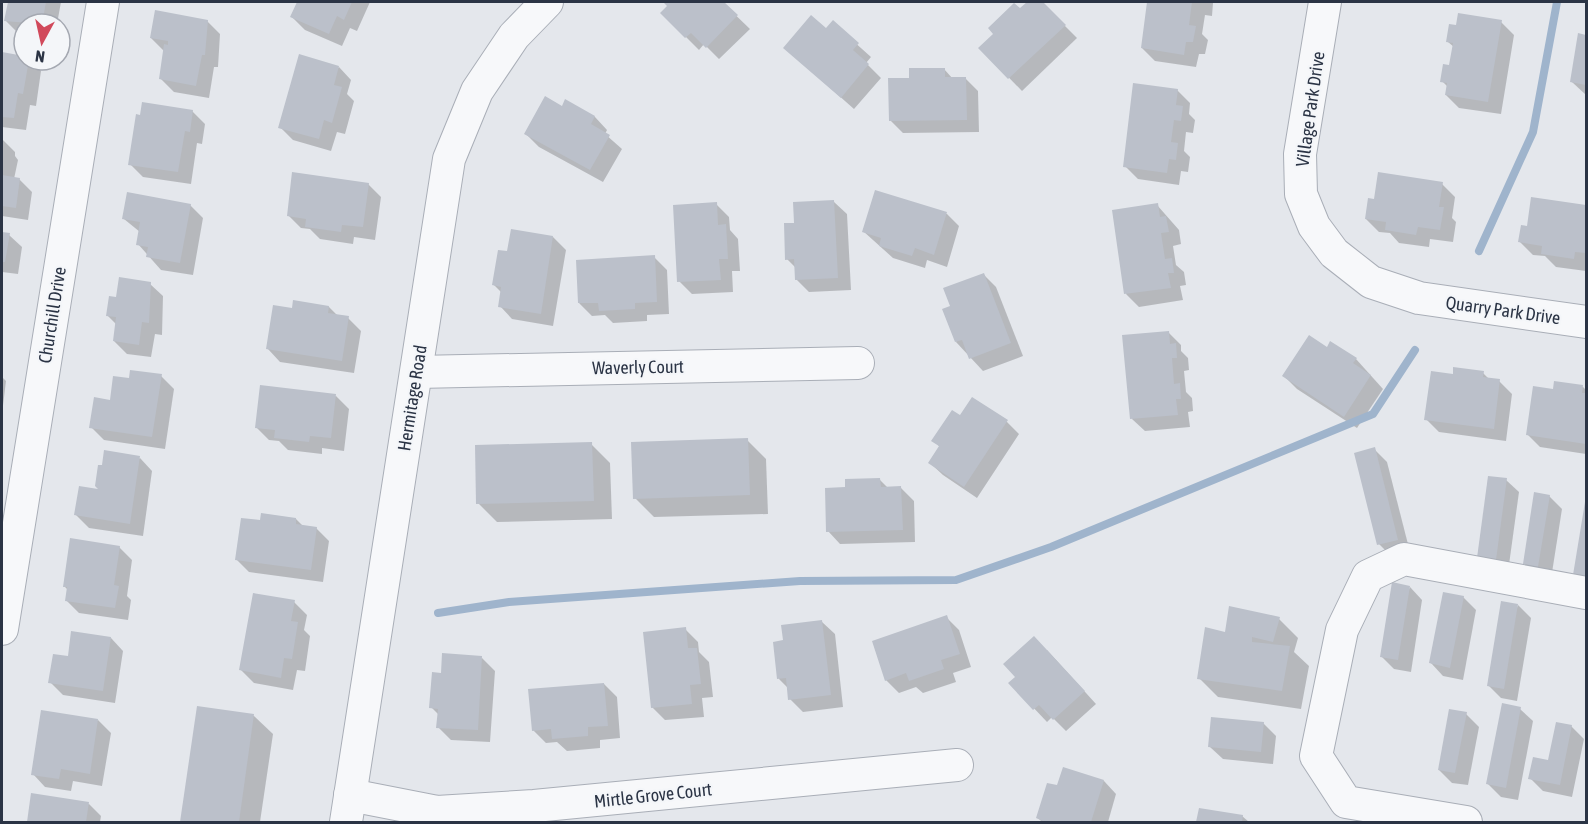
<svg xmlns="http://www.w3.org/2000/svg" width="1588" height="824" viewBox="0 0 1588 824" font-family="'Asap Condensed',sans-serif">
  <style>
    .shadow { fill: #0003 }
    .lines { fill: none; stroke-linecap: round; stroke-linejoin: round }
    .stream { stroke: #9fb4cc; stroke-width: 8 }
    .building { fill: #bbc0ca }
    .minor-casing { stroke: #a9aeb7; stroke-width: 34 }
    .minor { stroke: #f7f8fa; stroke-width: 32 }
    .labels { text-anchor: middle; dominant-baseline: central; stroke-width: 4.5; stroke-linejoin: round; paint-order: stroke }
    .street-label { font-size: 18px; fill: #2b3445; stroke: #f4f6f9 }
  </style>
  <rect width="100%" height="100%" fill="#e4e7ec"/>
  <g class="shadow">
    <polygon points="10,2 61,2 57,24 24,24 24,34 19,34 6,21"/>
    <polygon points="299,2 370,2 357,31 350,28 342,46 305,30 292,17"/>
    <polygon points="665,2 722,2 750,29 719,59 704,44 699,50 662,13 669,6"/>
    <polygon points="1029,2 1041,2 1077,38 1022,91 980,48"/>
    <polygon points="1149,2 1213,3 1212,16 1205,15 1202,34 1208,40 1205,54 1199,54 1196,67 1155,61 1142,48"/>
    <polygon points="207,21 220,34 218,67 214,67 209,98 174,92 161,79 164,51 151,38"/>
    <polygon points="1501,22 1514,35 1501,114 1459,108 1446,95 1448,87 1442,81 1450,67 1454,47 1448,42"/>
    <polygon points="833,23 871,57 866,63 881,78 854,109 785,48 826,30"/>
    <polygon points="1579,35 1586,36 1586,95 1572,82"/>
    <polygon points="2,54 31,60 41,71 36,106 30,105 26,130 2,127"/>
    <polygon points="339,67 351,80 347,94 354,101 345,134 337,132 331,151 293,140 280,127"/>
    <polygon points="944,69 953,79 965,78 978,91 979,132 903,133 890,120 910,79"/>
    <polygon points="1177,90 1190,103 1189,114 1195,120 1193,133 1186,132 1184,151 1190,157 1188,172 1181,171 1179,185 1138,179 1125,166"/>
    <polygon points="566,101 595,117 607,130 605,134 622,149 603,182 539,147 526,134 563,108"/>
    <polygon points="192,111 205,124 202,144 197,143 191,184 143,177 130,164"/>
    <polygon points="2,139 15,152 15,156 18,160 14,179 19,179 32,192 28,220 2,216"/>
    <polygon points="368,184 381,197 375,240 354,237 353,244 320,239 310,229 301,228 288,215"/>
    <polygon points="1442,184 1455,197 1452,218 1456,222 1453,242 1430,239 1429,247 1399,243 1390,233 1379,232 1366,219 1375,201"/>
    <polygon points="876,192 947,214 959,226 947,267 927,260 925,268 893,258 863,231"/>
    <polygon points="1532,199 1586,206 1586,271 1556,267 1545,256 1533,255 1520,242 1528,228"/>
    <polygon points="834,202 847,214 851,290 809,292 796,279 796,268 787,259 796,224"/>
    <polygon points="716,204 729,217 730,230 738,239 740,271 732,271 733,292 692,294 679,281"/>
    <polygon points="190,205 203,218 193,275 161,270 138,244 140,232 124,219"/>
    <polygon points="1157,205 1179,230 1181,244 1173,246 1176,265 1184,272 1186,285 1180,286 1183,300 1139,307 1126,294"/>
    <polygon points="2,234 9,235 22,247 18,274 2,272"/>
    <polygon points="553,237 566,250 553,326 512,319 500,306 502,293 494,285 508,253"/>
    <polygon points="654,257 667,270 669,314 647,315 647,321 613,323 605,315 592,316 579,303"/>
    <polygon points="984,275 996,287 1023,356 983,371 956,342"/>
    <polygon points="150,284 163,296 162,335 155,334 151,357 127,354 114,341 117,325 107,315 117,298"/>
    <polygon points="329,307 338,316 348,318 361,331 354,373 280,362 268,349 294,310"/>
    <polygon points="1168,332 1181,345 1181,351 1188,358 1189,370 1184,371 1186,392 1192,398 1193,411 1188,412 1190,427 1145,431 1132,419"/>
    <polygon points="1328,349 1356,359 1383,389 1357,428 1297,389 1284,376"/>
    <polygon points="1483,373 1490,380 1499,381 1512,394 1506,441 1439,432 1426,419 1454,376"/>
    <polygon points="161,376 174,389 165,449 104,440 91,427 130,380"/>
    <polygon points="2,377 6,381 2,414"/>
    <polygon points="1583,387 1586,390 1586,454 1540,447 1527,434 1555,391"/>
    <polygon points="336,396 349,409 344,451 322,448 322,454 288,450 279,441 269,440 256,427"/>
    <polygon points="960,417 1007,422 1019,434 977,498 943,475 930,463 940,447 933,440"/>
    <polygon points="747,440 766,459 768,514 654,517 635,498"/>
    <polygon points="591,444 610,463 612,519 497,522 478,503"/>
    <polygon points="1374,449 1387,462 1410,552 1392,557 1379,544"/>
    <polygon points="140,458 152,471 143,536 89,528 76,515"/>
    <polygon points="880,480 888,488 901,488 914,501 915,542 840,544 828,531 847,489"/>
    <polygon points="1506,480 1519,492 1508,572 1491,570"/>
    <polygon points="1549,496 1562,509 1551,579 1537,576 1524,563"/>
    <polygon points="1586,504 1586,586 1575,574"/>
    <polygon points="296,519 303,526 316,528 329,541 323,582 249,572 236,559 262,522"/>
    <polygon points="119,547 132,560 127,596 131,600 128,620 79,613 66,600 68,590 64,586"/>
    <polygon points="1410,587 1422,600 1411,672 1394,669 1381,656"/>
    <polygon points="1463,597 1476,610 1463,680 1443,676 1431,663"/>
    <polygon points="294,602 307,615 304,630 310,636 305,671 297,670 293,690 254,683 241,670"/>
    <polygon points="1518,605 1531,618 1517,701 1501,698 1488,685"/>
    <polygon points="946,617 959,630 971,667 953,673 956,682 923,693 916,687 899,693 886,680"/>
    <polygon points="1279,619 1298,638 1294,652 1309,666 1301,709 1218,697 1199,678 1226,634"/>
    <polygon points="822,622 835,634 843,707 803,712 790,699 788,688 779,679 784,642"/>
    <polygon points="685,629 698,642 699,652 709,662 713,697 702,698 704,717 665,720 652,707"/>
    <polygon points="111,638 123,651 115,703 63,695 50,682 69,658"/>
    <polygon points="1047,650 1096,704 1066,731 1052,717 1047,722 1010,683"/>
    <polygon points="482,658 495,671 490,742 451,740 438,727 439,715 431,707"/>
    <polygon points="604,684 617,697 620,738 600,740 600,748 567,751 557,742 546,743 533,730"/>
    <polygon points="198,708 254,716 273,734 260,822 181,822"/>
    <polygon points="1520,709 1533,721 1518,800 1501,797 1488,784"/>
    <polygon points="1466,714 1479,727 1468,785 1452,783 1439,770"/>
    <polygon points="98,720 111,733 102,786 73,781 71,791 45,787 33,774"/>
    <polygon points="1263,723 1276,736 1273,764 1223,759 1210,747"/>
    <polygon points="1571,726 1584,739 1572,797 1543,791 1530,778 1549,762"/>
    <polygon points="1104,781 1116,794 1108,822 1042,822 1038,818 1058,787"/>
    <polygon points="89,804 101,816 100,822 29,821"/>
    <polygon points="1200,809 1242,816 1249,822 1198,822"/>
  </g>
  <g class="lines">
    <g class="stream">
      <polyline points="1479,251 1533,132 1557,2"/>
      <polyline points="438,613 509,602 800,581 956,580 1051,547 1373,414 1415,350"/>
    </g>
  </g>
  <g class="building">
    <polygon points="8,2 46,2 42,24 4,21"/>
    <polygon points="297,2 352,2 344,20 337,16 329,34 290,17"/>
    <polygon points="663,2 724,2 738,15 706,48 691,33 685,38 660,13 667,6"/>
    <polygon points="1027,2 1043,2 1066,25 1008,79 978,48 993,34 988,28 1014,3 1020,8"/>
    <polygon points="1147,2 1192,2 1189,25 1196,26 1193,42 1186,42 1184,55 1141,48"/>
    <polygon points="155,10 208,20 205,55 202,55 196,86 159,79 164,44 168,45 168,41 150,38"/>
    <polygon points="1458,13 1502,20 1488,102 1445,95 1447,83 1440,82 1443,64 1449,65 1453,43 1446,42 1449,24 1456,25"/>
    <polygon points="811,15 826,28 833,20 859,43 853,50 869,64 841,98 783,48"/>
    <polygon points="1578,33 1586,35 1586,85 1570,82"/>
    <polygon points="2,52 24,56 24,60 29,60 23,94 18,93 14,118 2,117"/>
    <polygon points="299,54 339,66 334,85 342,87 332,123 324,120 319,139 278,128"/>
    <polygon points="909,68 945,68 945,77 966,77 967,120 889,121 888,78 909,78"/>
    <polygon points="1133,83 1178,89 1176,105 1183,106 1181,121 1174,120 1171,142 1178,143 1176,160 1169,159 1167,173 1123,167"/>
    <polygon points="545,96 562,106 565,99 595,116 591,124 610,135 590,170 524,134"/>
    <polygon points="142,102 193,110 190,132 185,131 178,172 128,165 136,114 140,115"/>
    <polygon points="292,172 369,183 363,227 342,225 341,232 305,227 306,219 287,216"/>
    <polygon points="1378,172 1443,182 1439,207 1444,207 1440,230 1418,227 1416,235 1385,230 1386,222 1365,219 1368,198 1374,199"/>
    <polygon points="2,175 20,178 16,208 2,206"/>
    <polygon points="875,190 947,212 934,255 915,248 912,256 879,246 881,238 862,232"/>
    <polygon points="127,192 191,204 180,263 146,257 148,247 136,245 140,222 122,219"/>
    <polygon points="1531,197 1586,205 1586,253 1575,252 1574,259 1541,254 1542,246 1518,242 1521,225 1527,226"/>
    <polygon points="834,200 838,278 795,280 794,259 785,260 784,223 794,223 793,202"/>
    <polygon points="717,202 718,225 726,224 728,259 719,259 721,280 677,282 673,205"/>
    <polygon points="1158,203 1160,217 1166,216 1169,232 1161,233 1165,259 1172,258 1174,273 1168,273 1171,288 1124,294 1112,210"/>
    <polygon points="511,229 553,236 541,314 498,307 501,287 492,285 498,250 507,251"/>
    <polygon points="2,232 10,233 5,262 2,262"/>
    <polygon points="655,255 657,302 635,303 635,309 599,311 598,303 578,303 576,260"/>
    <polygon points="984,273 1011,343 969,359 962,340 955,342 942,309 950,306 943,288"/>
    <polygon points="119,277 151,282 149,323 142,322 139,345 113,341 116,317 106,316 109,296 116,297"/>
    <polygon points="293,300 329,306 328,313 349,316 342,361 266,349 273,305 292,308"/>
    <polygon points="1169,331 1170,344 1176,343 1177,358 1172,358 1174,384 1180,383 1181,399 1176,399 1178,415 1130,419 1122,335"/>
    <polygon points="1309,335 1327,347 1330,341 1357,358 1353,363 1371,375 1344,417 1282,376"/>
    <polygon points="1453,367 1484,371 1483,377 1500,379 1494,429 1424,420 1431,371 1453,374"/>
    <polygon points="130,370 162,374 152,437 89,428 94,397 110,400 113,376 129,378"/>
    <polygon points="1554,381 1583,385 1582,393 1586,393 1586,444 1526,435 1533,386 1553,389"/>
    <polygon points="260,385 336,394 331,438 310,436 309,442 274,438 275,430 255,428"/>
    <polygon points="972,397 1008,420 964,487 928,463 939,446 931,441 952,410 960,415"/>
    <polygon points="748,438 750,495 633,499 631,442"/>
    <polygon points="592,442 594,501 476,504 475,445"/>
    <polygon points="1375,447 1398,540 1377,545 1354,453"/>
    <polygon points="104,450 140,456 130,524 74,515 79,486 98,489 95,486 98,465 102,465"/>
    <polygon points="1488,476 1507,478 1496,560 1477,558"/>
    <polygon points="880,478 881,487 901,486 903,530 826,532 825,488 845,487 845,479"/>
    <polygon points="1534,492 1550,495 1538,567 1523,564"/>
    <polygon points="1585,502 1586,503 1586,577 1573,575"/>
    <polygon points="261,513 296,518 296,524 317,527 311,570 235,560 241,518 260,520"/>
    <polygon points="70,538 120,546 114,585 119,586 115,608 65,601 67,587 63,587"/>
    <polygon points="1392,582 1410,586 1398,660 1380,657"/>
    <polygon points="1443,592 1464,596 1450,668 1429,663"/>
    <polygon points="253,593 295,600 291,621 298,622 292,659 284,658 281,678 239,670"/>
    <polygon points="1501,601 1518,604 1504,689 1487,686"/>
    <polygon points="1229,606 1280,617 1273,642 1252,637 1252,642 1290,646 1282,691 1197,679 1205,627 1225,632"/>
    <polygon points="947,615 960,654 941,660 944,669 909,681 906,673 885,681 872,641"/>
    <polygon points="822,620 831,695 788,700 786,678 777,679 773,642 783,640 781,625"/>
    <polygon points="686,627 688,648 697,648 701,684 690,685 692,704 651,708 643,632"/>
    <polygon points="71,631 111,637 103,691 48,683 53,654 68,656"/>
    <polygon points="1034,636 1085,691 1053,720 1039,705 1033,710 1008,683 1015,677 1003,664"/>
    <polygon points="442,653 482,656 478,730 436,728 438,709 429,708 432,672 441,673"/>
    <polygon points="604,683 608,726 588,727 588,736 552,739 551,729 532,731 528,689"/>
    <polygon points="1502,703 1521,707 1506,788 1486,784"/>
    <polygon points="197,706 254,714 239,822 180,822"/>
    <polygon points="1449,709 1467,712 1455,773 1438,770"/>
    <polygon points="41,710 98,719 90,774 61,769 59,779 31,775"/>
    <polygon points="1211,717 1264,722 1261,752 1208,747"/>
    <polygon points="1556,722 1572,725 1560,785 1528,779 1533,757 1548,760"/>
    <polygon points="1063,767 1104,780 1091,822 1045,822 1036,818 1047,783 1057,785"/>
    <polygon points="31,793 89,802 86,822 27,822"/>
    <polygon points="1199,808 1243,815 1242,822 1196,822"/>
  </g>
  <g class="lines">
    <defs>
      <g id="minor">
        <polyline points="1325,2 1300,154 1301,194 1314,226 1334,253 1371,282 1419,298 1586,322"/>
        <polyline points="417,372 858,363"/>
        <polyline points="2,629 103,2"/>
        <polyline points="350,795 437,812 534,806 957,765"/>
        <polyline points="346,822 449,159 477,91 514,36 547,2"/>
        <polyline points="1466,822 1346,802 1316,756 1342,630 1368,576 1404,559 1586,593"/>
      </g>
    </defs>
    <use href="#minor" class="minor-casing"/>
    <use href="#minor" class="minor"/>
  </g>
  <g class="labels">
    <g class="street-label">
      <text transform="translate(1310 109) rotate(-82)">Village Park Drive</text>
      <text transform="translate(1503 310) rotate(8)">Quarry Park Drive</text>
      <text transform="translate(52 315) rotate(-81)">Churchill Drive</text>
      <text transform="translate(638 367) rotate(-1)">Waverly Court</text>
      <text transform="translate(412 398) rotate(-81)">Hermitage Road</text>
      <text transform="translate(653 795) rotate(-6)">Mirtle Grove Court</text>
    </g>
  </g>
  <rect width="1588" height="824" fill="none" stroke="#2b3445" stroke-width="6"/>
  <g transform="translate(42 42) rotate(188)"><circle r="28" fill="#f4f6f9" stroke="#a4a8b1" stroke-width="1.5"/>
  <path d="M0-4.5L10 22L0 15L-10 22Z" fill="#d1495b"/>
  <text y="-9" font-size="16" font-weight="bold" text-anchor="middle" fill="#2b3445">N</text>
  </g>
</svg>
